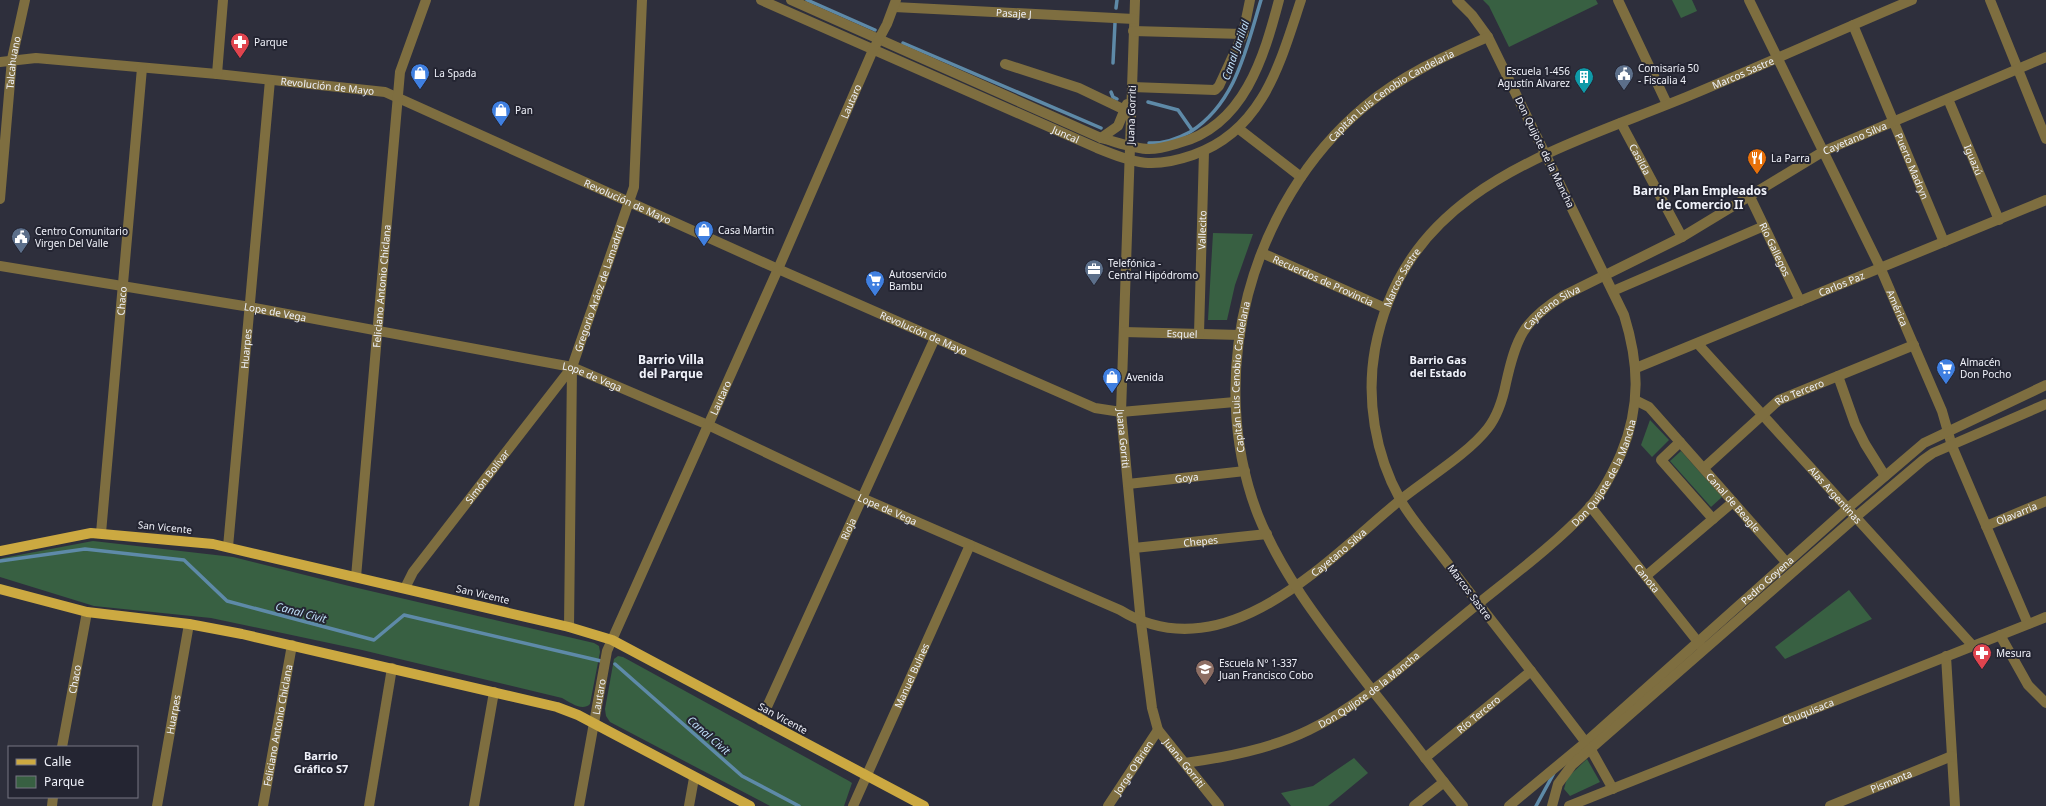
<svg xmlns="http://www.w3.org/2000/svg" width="2046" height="806" viewBox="0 0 2046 806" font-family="'Noto Sans',sans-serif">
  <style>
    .green { fill: #386042 }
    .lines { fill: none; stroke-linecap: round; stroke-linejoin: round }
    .stream { stroke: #5e8aa8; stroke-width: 3.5 }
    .minor { stroke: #7e6e40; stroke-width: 10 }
    .major { stroke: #cca941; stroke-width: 10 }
    .labels { text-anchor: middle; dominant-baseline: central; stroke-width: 4; stroke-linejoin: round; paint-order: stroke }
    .street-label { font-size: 10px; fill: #f0f2fa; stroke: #242532 }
    .poi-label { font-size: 10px; fill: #f0f2fa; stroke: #242532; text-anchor: start }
    .water-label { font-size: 11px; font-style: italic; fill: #bedef7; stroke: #242532 }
    .neighbourhood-label { font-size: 11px; font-weight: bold; fill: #f0f2fa; stroke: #242532 }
    .quarter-label { font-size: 12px; font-weight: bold; fill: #f0f2fa; stroke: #242532 }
  </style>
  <rect width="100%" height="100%" fill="#2e2f3c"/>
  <g class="green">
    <polygon points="1483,0 1596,0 1598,4 1509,47 1489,6"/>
    <polygon points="1672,0 1692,0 1697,11 1681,18"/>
    <polygon points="1213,233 1253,234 1235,285 1227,320 1208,320"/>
    <polygon points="1650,420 1669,440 1652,457 1641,445"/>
    <polygon points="1681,451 1722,497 1711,507 1670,461"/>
    <path d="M93 541 233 557 349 586 594 643 599 646 600 652 590 704C582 712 570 702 562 698L362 650 211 618 94 606 0 577V559L3 558Z"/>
    <polygon points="1849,590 1872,619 1785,659 1775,647"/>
    <polygon points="618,656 623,657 849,781 852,783 844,806 770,806 610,722 606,716 605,709 614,659"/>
    <polygon points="1354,758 1368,773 1328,806 1291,806 1281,793 1313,786"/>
    <polygon points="1587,759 1600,782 1570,796 1564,789 1567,778"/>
  </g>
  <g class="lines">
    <g class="stream">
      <polyline points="807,0 875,30"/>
      <polyline points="1116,8 1117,0"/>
      <polyline points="903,43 1101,128"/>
      <polyline points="1113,63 1115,23"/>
      <polyline points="1111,92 1113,97 1117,99"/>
      <polyline points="1148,102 1178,110 1192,130"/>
      <path d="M1149 143C1163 144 1177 139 1190 132 1236 103 1246 49 1261 0"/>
      <polyline points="0,561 85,549 184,560 227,601 374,640 404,615 601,661"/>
      <polyline points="615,664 742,776 799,806"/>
      <polyline points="1536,806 1554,773"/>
    </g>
    <g class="minor">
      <path id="s1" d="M761 0 1097 148C1137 164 1152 169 1193 155 1263 131 1280 63 1301 0"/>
      <path d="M791 0 1101 138C1117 142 1134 149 1149 149 1160 149 1169 146 1179 143 1244 126 1264 57 1279 0"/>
      <path id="s2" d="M1135 0 1121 412 1141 623 1152 708 1158 730 1219 806"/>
      <polyline points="1618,0 1667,104"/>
      <path id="s3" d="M1749 0 1880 267 1942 411 1952 446 2028 624"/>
      <polyline points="1990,0 2046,139"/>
      <path id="s4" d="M894 7 1134 19"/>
      <path id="s5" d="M1853 25 1944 242"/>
      <polyline points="1133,31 1243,34"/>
      <path id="s6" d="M0 62 36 58 217 74 385 92 778 269 1095 408 1121 412 1235 402"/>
      <polyline points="1005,64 1079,88 1125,110"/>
      <polyline points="217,74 223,0"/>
      <polyline points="1132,87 1215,90 1219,86 1243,34 1250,0"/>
      <path id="s7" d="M1948 99 1999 220"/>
      <path id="s8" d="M1621 123 1682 237"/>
      <polyline points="1239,129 1301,177"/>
      <polyline points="1101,138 1118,126 1127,104"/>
      <path id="s9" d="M1750 197 1800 301"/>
      <path id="s10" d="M0 199 12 59 25 0"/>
      <path id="s11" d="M1262 253 1385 308"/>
      <path id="s12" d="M0 266 250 307 572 367 708 425 862 498 1120 610C1224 674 1326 561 1399 501 1426 479 1468 454 1488 428 1498 415 1503 398 1506 383 1516 338 1523 321 1563 296L1682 237 1824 151 2046 57"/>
      <polyline points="1613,291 1764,226"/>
      <path id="s13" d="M1124 332 1240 335"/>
      <path id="s14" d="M1199 334 1204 151"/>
      <path id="s15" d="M1698 344 1973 646"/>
      <path id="s16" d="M1636 368 2046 200"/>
      <polyline points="1838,376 1855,424 1865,444 1885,476"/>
      <path id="s17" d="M1635 400 1649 407 1787 563"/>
      <polyline points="1680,442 1661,460 1713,519"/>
      <path id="s18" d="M1704 468 1779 400 1914 345"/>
      <path id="s19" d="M1128 484 1245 471"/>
      <path id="s20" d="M1590 506 1702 647"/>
      <path id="s21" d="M1986 526 2046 501"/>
      <path id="s22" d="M101 533 142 68"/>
      <path id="s23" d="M228 547 270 80"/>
      <path id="s24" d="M1134 548 1267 534"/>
      <polyline points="1646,576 1733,502"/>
      <path id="s25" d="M356 577 400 72 426 0"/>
      <path id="s26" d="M405 588 413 572 572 367"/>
      <path id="s27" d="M569 627 572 367 634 187 642 0"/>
      <polyline points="2000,635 2028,685 2046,703"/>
      <polyline points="1946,656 1955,806"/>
      <path id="s28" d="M761 720 935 338"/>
      <path id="s29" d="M62 747 87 612"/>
      <path id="s30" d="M1425 758 1531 671"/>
      <path id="s31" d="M1185 763C1227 757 1270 749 1309 730 1363 704 1410 659 1457 621 1501 584 1550 550 1589 508 1602 493 1613 472 1621 454 1641 406 1639 363 1624 315L1488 37 1472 15 1457 0"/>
      <path id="s32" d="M1613 789 1590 748C1545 688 1497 628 1451 568 1436 547 1411 520 1400 499 1375 454 1366 399 1375 349 1405 186 1559 150 1691 95 1765 64 1838 31 1912 0"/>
      <polyline points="52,806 53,797"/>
      <path id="s33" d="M157 806 189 624"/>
      <path id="s34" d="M263 806 292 645"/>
      <polyline points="369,806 392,668"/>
      <polyline points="474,806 494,692"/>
      <path id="s35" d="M579 806 607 651 778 269 873 50 887 24 896 0"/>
      <polyline points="689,806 694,778"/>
      <path id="s36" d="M853 806 970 545"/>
      <path id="s37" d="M1108 806 1158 730"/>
      <polyline points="1414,806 1444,782"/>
      <path id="s38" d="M1463 806C1432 768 1403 728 1372 690 1330 635 1284 580 1258 515 1204 375 1250 203 1364 107 1401 76 1444 56 1488 37"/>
      <path id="s39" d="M1509 806 1586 742 1849 507 1924 443 2046 385"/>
      <polyline points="1552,806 1558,784 1572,765 1857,516 1923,460 1933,453 2046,404"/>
      <path id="s40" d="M1569 806 2046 617"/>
      <path id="s41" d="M1830 806 1952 756"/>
    </g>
    <g class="major">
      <polyline points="0,551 91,533 213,544 569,627 612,640 924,806"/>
      <polyline points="0,589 87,612 189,624 242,634 557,707 578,715 750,806"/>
    </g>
  </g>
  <defs>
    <symbol id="pharmacy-pin" viewBox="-11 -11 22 30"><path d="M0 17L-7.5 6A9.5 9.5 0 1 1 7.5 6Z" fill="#e0444e" stroke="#242532"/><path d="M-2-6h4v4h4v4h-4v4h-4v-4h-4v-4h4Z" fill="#fff"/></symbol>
    <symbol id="shop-pin" viewBox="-11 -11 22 30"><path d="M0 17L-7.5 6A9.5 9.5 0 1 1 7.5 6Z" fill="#3f7fe0" stroke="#242532"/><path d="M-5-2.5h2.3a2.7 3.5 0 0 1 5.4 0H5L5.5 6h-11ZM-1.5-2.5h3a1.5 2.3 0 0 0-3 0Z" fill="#fff"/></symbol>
    <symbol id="civic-pin" viewBox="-11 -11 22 30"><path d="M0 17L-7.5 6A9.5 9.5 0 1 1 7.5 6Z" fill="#5c6f8a" stroke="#242532"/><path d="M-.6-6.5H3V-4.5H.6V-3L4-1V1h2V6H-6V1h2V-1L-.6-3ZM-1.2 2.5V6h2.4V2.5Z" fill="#fff"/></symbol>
    <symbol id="building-pin" viewBox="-11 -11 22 30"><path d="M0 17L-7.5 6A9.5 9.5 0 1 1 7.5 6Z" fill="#0f9aa8" stroke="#242532"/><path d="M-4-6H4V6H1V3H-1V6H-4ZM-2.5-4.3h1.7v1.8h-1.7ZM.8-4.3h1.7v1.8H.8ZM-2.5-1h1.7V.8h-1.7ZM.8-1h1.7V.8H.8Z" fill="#fff"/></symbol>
    <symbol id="restaurant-pin" viewBox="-11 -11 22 30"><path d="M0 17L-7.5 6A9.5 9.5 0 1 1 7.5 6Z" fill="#e8710a" stroke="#242532"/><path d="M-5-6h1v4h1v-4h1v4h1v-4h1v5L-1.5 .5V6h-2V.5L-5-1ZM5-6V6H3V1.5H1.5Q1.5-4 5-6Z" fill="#fff"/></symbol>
    <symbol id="office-pin" viewBox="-11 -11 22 30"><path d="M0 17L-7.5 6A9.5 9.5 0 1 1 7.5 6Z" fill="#5c6f8a" stroke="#242532"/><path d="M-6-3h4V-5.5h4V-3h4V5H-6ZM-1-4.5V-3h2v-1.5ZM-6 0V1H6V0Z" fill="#fff"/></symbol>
    <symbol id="supermarket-pin" viewBox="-11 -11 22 30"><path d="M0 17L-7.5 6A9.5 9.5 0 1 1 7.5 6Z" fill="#3f7fe0" stroke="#242532"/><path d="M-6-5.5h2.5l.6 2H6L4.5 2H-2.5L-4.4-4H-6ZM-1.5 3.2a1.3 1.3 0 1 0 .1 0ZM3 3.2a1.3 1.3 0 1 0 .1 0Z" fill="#fff"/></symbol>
    <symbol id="school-pin" viewBox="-11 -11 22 30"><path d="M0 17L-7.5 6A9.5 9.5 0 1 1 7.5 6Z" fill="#8d6e63" stroke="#242532"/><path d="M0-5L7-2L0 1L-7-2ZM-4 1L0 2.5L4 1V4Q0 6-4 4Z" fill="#fff"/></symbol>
  </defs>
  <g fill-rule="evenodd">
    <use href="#pharmacy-pin" x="229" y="31" width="22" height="30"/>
    <use href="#shop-pin" x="409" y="62" width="22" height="30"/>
    <use href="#civic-pin" x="1613" y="63" width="22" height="30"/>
    <use href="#building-pin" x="1573" y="66" width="22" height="30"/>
    <use href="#shop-pin" x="490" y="99" width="22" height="30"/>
    <use href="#restaurant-pin" x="1746" y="147" width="22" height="30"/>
    <use href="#shop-pin" x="693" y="219" width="22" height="30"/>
    <use href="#civic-pin" x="10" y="226" width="22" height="30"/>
    <use href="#office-pin" x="1083" y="258" width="22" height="30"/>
    <use href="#supermarket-pin" x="864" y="269" width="22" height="30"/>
    <use href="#supermarket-pin" x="1935" y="357" width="22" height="30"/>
    <use href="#shop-pin" x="1101" y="366" width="22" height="30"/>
    <use href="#pharmacy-pin" x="1971" y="642" width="22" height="30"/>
    <use href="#school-pin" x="1194" y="658" width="22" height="30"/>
  </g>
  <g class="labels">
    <g class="street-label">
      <text stroke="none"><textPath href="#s4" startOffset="120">Pasaje J</textPath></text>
      <text stroke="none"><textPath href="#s10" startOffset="137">Talcahuano</textPath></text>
      <text stroke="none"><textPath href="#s32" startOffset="999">Marcos Sastre</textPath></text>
      <text stroke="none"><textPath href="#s6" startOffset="329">Revolución de Mayo</textPath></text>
      <text stroke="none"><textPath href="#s38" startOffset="834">Capitán Luis Cenobio Candelaria</textPath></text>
      <text stroke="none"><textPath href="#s35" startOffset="759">Lautaro</textPath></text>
      <text transform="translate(1131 115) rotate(-88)">Juana Gorriti</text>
      <text stroke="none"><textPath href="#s1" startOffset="333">Juncal</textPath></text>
      <text stroke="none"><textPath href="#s12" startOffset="2108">Cayetano Silva</textPath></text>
      <text transform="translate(1545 152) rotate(64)">Don Quijote de la Mancha</text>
      <text stroke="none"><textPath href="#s8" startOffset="41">Casilda</textPath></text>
      <text stroke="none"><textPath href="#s7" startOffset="66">Iguazú</textPath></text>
      <text stroke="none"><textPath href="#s5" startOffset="153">Puerto Madryn</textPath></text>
      <text stroke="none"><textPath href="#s6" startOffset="653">Revolución de Mayo</textPath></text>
      <text stroke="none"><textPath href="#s14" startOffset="104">Vallecito</textPath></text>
      <text stroke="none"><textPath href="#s9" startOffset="58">Río Gallegos</textPath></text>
      <text stroke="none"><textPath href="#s32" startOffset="592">Marcos Sastre</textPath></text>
      <text stroke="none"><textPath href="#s11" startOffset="67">Recuerdos de Provincia</textPath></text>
      <text stroke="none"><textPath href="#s16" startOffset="222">Carlos Paz</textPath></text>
      <text stroke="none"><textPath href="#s25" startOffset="292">Feliciano Antonio Chiclana</textPath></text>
      <text stroke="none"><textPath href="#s27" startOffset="343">Gregorio Aráoz de Lamadrid</textPath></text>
      <text stroke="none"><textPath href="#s22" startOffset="233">Chaco</textPath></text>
      <text stroke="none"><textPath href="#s3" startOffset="342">América</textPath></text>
      <text stroke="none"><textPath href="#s12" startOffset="1760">Cayetano Silva</textPath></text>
      <text stroke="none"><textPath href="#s12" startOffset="279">Lope de Vega</textPath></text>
      <text stroke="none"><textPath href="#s6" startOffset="977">Revolución de Mayo</textPath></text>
      <text stroke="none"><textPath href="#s13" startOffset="58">Esquel</textPath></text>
      <text stroke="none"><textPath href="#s23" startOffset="199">Huarpes</textPath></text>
      <text stroke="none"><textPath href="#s12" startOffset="603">Lope de Vega</textPath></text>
      <text stroke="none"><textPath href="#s38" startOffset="498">Capitán Luis Cenobio Candelaria</textPath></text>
      <text stroke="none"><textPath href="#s18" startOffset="123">Río Tercero</textPath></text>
      <text stroke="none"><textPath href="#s35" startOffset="435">Lautaro</textPath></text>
      <text stroke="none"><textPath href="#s2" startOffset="439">Juana Gorriti</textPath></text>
      <text stroke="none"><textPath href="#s31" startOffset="525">Don Quijote de la Mancha</textPath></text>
      <text stroke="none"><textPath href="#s26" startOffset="139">Simón Bolívar</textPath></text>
      <text stroke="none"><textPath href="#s19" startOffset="59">Goya</textPath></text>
      <text stroke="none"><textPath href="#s15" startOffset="204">Alas Argentinas</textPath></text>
      <text stroke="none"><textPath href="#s17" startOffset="143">Canal de Beagle</textPath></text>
      <text stroke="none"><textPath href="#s12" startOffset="927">Lope de Vega</textPath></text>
      <text stroke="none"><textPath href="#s21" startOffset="33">Olavarria</textPath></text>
      <text transform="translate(165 527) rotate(6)">San Vicente</text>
      <text stroke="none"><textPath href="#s28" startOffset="210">Rioja</textPath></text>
      <text stroke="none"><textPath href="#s24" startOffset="67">Chepes</textPath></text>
      <text stroke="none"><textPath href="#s12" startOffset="1424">Cayetano Silva</textPath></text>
      <text stroke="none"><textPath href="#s20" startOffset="92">Canota</textPath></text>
      <text stroke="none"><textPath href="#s39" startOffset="343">Pedro Goyena</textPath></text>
      <text transform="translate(1470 592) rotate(53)">Marcos Sastre</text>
      <text transform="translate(483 594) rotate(13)">San Vicente</text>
      <text stroke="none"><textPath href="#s36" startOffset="143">Manuel Bulnes</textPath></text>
      <text stroke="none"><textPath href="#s29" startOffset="69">Chaco</textPath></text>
      <text stroke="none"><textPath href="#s31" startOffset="201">Don Quijote de la Mancha</textPath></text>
      <text stroke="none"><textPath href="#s35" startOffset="111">Lautaro</textPath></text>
      <text stroke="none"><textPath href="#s40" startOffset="257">Chuquisaca</textPath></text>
      <text stroke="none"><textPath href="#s30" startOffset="69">Río Tercero</textPath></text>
      <text stroke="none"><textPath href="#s33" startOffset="93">Huarpes</textPath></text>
      <text transform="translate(783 718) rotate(28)">San Vicente</text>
      <text stroke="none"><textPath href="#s34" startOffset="82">Feliciano Antonio Chiclana</textPath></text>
      <text stroke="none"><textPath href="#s2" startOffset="775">Juana Gorriti</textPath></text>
      <text stroke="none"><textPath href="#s37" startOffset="46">Jorge O'Brien</textPath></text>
      <text stroke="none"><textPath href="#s41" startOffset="66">Pismanta</textPath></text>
    </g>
    <g class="poi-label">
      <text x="254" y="42">Parque</text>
      <text x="1638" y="68">Comisaría 50<tspan x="1638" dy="12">- Fiscalia 4</tspan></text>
      <text x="1570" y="71" text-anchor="end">Escuela 1-456<tspan x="1570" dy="12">Agustín Alvarez</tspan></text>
      <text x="434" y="73">La Spada</text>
      <text x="515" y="110">Pan</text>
      <text x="1771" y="158">La Parra</text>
      <text x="718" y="230">Casa Martin</text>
      <text x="35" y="231">Centro Comunitario<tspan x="35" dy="12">Virgen Del Valle</tspan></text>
      <text x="1108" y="263">Telefónica -<tspan x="1108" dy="12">Central Hipódromo</tspan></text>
      <text x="889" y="274">Autoservicio<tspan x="889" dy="12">Bambu</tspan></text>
      <text x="1960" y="362">Almacén<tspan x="1960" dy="12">Don Pocho</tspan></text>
      <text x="1126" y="377">Avenida</text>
      <text x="1996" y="653">Mesura</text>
      <text x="1219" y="663">Escuela N° 1-337<tspan x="1219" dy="12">Juan Francisco Cobo</tspan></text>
    </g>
    <g class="water-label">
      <text transform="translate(1235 50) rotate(-71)">Canal Jarillal</text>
      <text transform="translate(301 612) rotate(15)">Canal Civit</text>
      <text transform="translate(709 735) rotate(41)">Canal Civit</text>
    </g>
    <g class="neighbourhood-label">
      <text x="1438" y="359">Barrio Gas<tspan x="1438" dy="13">del Estado</tspan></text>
      <text x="321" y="755">Barrio<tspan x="321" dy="13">Gráfico S7</tspan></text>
    </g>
    <g class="quarter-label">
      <text x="1700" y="190">Barrio Plan Empleados<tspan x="1700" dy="14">de Comercio II</tspan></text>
      <text x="671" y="359">Barrio Villa<tspan x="671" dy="14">del Parque</tspan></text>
    </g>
  </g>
  <rect x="8" y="746" width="130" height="52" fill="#242532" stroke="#767782"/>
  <rect x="16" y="759" width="20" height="6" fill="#cca941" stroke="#767782"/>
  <text x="44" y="766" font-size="12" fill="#f0f2fa">Calle</text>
  <rect x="16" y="776" width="20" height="12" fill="#386042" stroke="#767782"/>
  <text x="44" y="786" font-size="12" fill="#f0f2fa">Parque</text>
</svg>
